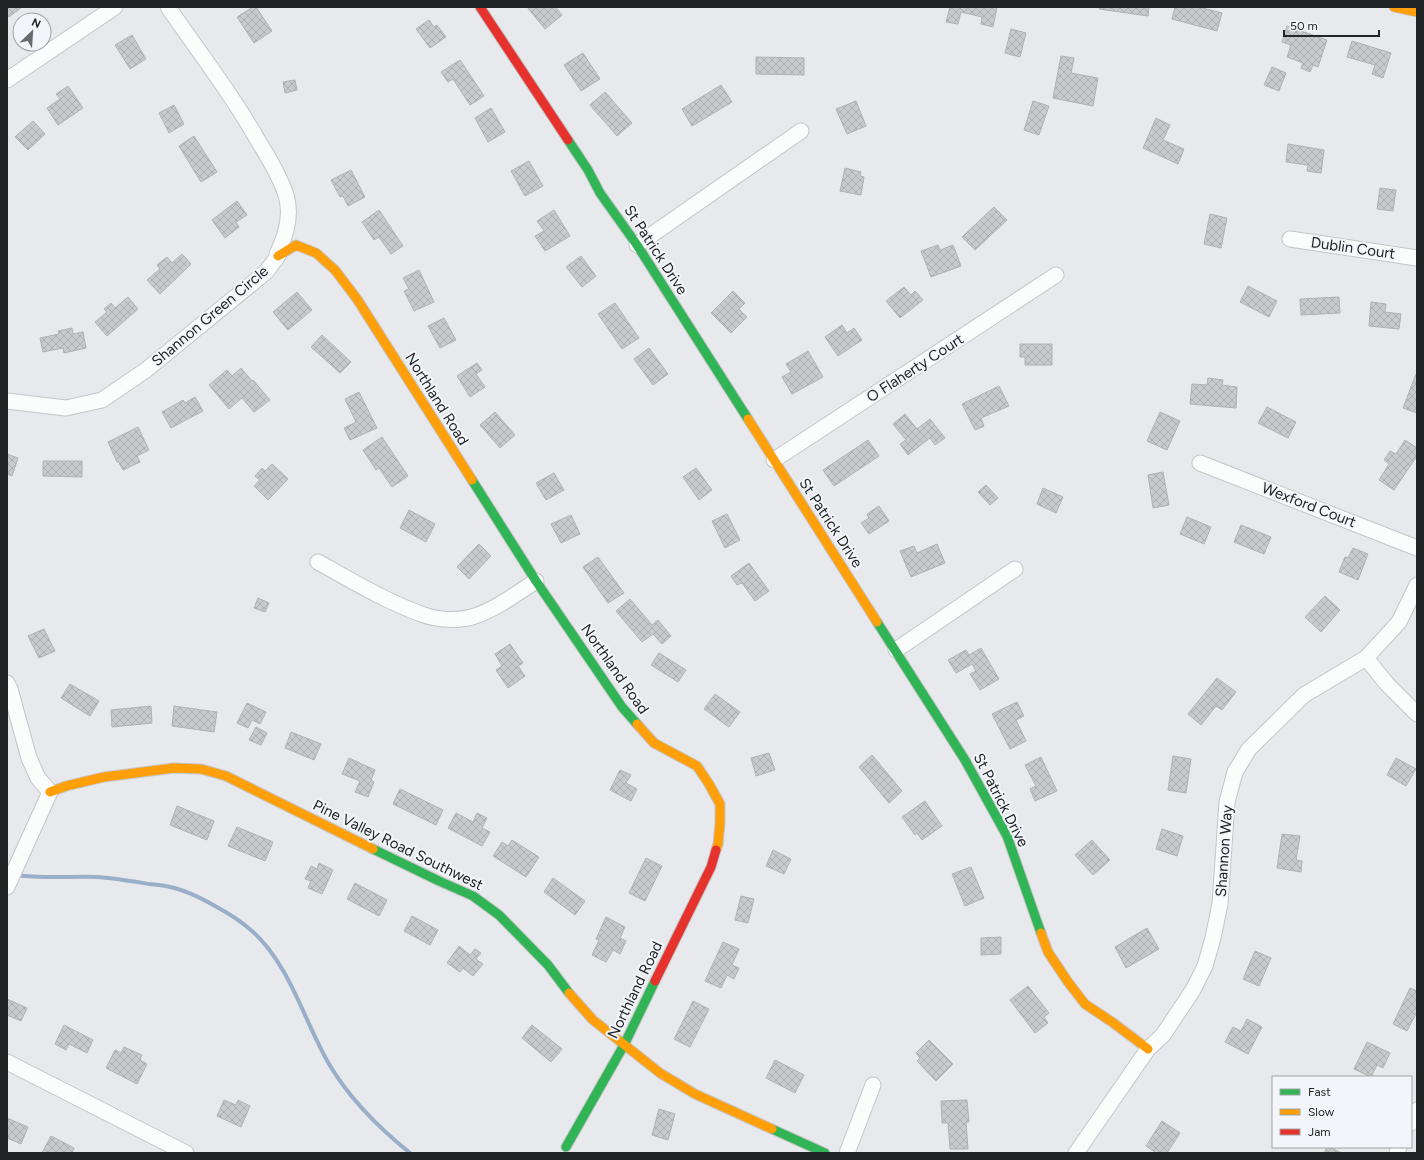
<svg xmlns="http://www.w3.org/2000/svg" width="1424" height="1160" viewBox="0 0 1424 1160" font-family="Figtree,sans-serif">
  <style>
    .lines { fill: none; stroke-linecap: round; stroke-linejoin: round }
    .stream { stroke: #99aec8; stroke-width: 4 }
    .building { fill: url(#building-cross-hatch); stroke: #b0b1b3 }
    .street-casing { stroke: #c4c5c7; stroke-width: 17 }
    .fast-casing { stroke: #c4c5c7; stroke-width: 11 }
    .slow-casing { stroke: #c4c5c7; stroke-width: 11 }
    .jam-casing { stroke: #c4c5c7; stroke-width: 11 }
    .street { stroke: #fbfcfc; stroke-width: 15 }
    .fast { stroke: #30b455; stroke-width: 9 }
    .slow { stroke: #ff9f0a; stroke-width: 9 }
    .jam { stroke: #e5322d; stroke-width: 9 }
    .labels { text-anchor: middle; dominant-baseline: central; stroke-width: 4; stroke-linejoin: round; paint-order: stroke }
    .street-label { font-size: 15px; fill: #222425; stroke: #f2f6fb }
  </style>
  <defs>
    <pattern id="building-cross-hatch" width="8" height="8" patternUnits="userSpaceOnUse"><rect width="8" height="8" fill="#c8cacc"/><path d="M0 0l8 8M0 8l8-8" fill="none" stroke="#acadaf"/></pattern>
  </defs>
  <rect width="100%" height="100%" fill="#e7e9ec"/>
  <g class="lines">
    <path class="stream" d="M17 875C43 879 70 876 96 877 114 878 131 881 149 884 156 885 164 885 170 887 186 890 201 898 215 906 228 913 241 921 252 931 290 965 304 1021 329 1064 349 1098 379 1128 410 1153"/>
  </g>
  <g class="building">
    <polygon points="7,7 22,7 9,17 7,15"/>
    <polygon points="253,7 256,7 272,31 254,43 237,17"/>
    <polygon points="527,7 555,7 562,15 545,29"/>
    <polygon points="950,7 997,7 993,27 981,24 982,17 961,12 958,24 946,22"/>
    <polygon points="1100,7 1149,7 1148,16 1099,9"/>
    <polygon points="1175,7 1199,7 1222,13 1217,31 1172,19"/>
    <polygon points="429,20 434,27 437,25 446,37 430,48 416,29"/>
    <polygon points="1287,26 1327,40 1318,67 1313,65 1310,72 1301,68 1303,63 1287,57 1291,45 1282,42"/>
    <polygon points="1011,29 1026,33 1020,57 1005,53"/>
    <polygon points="132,35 146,59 130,69 115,45"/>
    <polygon points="1352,41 1391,53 1383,78 1372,74 1375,65 1347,57"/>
    <polygon points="583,53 600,79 581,91 564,65"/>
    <polygon points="1061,56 1074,58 1071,73 1098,78 1093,106 1053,98"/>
    <polygon points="756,57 804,58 804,75 756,74"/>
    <polygon points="460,60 484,96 470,105 453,79 448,82 441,72"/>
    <polygon points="1272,67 1286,73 1279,91 1264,85"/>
    <polygon points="295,80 297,90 285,93 283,82"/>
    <polygon points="721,85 732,102 692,126 682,109"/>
    <polygon points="68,86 83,108 58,125 47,108 60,99 56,94"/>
    <polygon points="605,92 632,123 617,136 590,105"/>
    <polygon points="856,101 866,126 847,134 836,109"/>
    <polygon points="1033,101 1049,106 1039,135 1024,130"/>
    <polygon points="174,105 184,124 169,133 159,113"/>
    <polygon points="491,108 505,132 488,142 475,118"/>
    <polygon points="1156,118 1170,125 1163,140 1184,149 1178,164 1143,148"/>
    <polygon points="33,121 45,134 28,150 15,137"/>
    <polygon points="194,136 217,172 201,182 179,146"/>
    <polygon points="1288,144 1324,150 1321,173 1307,171 1308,165 1286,162"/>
    <polygon points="529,161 543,186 525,196 511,171"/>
    <polygon points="845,168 861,172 860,176 864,177 861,195 840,191"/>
    <polygon points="351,170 365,197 348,206 343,196 340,197 331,180"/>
    <polygon points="1380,188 1396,190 1393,211 1377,209"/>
    <polygon points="237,201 247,215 236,222 239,227 225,238 212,220"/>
    <polygon points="994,207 1007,220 975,250 962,237"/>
    <polygon points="379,210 403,246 391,254 379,237 374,240 362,222"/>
    <polygon points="554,210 570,236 545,251 535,236 544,231 537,221"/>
    <polygon points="1210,214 1227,218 1221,248 1204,244"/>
    <polygon points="938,245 940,250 953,245 961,266 931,277 921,251"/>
    <polygon points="182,254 191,264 160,294 147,280 160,269 157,265 167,257 172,263"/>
    <polygon points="581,256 596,276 582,287 566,267"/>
    <polygon points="419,270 434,302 414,311 404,291 409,289 403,278"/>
    <polygon points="1248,286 1277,301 1269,317 1240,302"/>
    <polygon points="904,287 911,295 915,291 923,300 900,318 886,301"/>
    <polygon points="733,291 745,303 739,309 747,317 731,333 711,313"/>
    <polygon points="297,292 312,310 288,330 273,312"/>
    <polygon points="128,297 138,309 107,336 95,322 107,312 104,309 111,303 115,308"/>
    <polygon points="1339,297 1340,313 1301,315 1300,299"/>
    <polygon points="1371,302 1386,304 1385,312 1401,314 1399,329 1369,326"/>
    <polygon points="615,303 639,338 622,349 598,314"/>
    <polygon points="444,318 456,340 440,348 428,326"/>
    <polygon points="842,325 847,333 854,328 862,340 838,356 825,337"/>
    <polygon points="72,328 73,334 83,332 86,348 64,353 63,348 43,352 40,338 59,334 58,331"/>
    <polygon points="322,335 351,362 340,373 311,347"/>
    <polygon points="1020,344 1052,344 1052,365 1025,365 1025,357 1020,357"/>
    <polygon points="649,348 668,374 653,385 634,359"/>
    <polygon points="808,351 823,377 792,394 782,377 791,372 786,364"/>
    <polygon points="477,363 482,370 476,374 485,387 470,397 457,376"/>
    <polygon points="241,368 252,381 253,380 270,400 254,412 242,398 229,409 209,385 227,370 232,376"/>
    <polygon points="1416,374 1417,374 1417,413 1403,408"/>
    <polygon points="1208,378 1223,380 1222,385 1237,387 1236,408 1190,404 1192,384 1207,385"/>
    <polygon points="999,386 1009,406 981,418 984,426 975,430 962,404"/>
    <polygon points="359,392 377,428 350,440 344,428 356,422 345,399"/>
    <polygon points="195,397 203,411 171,428 162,412 183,400 185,403"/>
    <polygon points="1267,407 1296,422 1288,438 1258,423"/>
    <polygon points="495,412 515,435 500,448 480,425"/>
    <polygon points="1160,412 1180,421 1167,450 1147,441"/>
    <polygon points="905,414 917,429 930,419 945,438 935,445 930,438 908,455 900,444 906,440 893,424"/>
    <polygon points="138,427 149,450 137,456 140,462 123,470 118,461 117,462 108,442"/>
    <polygon points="382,437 408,476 392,487 379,468 376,470 363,450"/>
    <polygon points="868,440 879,456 834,486 823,470"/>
    <polygon points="1405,440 1417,448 1417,456 1394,490 1379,480 1389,464 1384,460 1390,451 1396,454"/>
    <polygon points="7,454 18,458 12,476 7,474"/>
    <polygon points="43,461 82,461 82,477 43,476"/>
    <polygon points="272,464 288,479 268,500 254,486 260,480 255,476 262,468 265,471"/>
    <polygon points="696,468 712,490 699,500 683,477"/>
    <polygon points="1163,472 1169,505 1153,508 1148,475"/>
    <polygon points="554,473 564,490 546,500 536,483"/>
    <polygon points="986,485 998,498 990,505 978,492"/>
    <polygon points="1043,488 1063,497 1056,513 1037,504"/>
    <polygon points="879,506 889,521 869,534 861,523 869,518 867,514"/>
    <polygon points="409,510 435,524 426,542 400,528"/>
    <polygon points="727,514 740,540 725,548 712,521"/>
    <polygon points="571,515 580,534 561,543 551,524"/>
    <polygon points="1187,517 1211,527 1204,544 1180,534"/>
    <polygon points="1241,525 1271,537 1264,554 1234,542"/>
    <polygon points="479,544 491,556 469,579 457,567"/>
    <polygon points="937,544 945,563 911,577 900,551 914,546 917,553"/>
    <polygon points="1353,548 1368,554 1358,580 1339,572 1345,557 1348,558"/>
    <polygon points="598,557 624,593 608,603 583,567"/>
    <polygon points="749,563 769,591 755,601 742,583 737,585 731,576"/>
    <polygon points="1325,596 1340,610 1321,632 1305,617"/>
    <polygon points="258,598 269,603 265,612 254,608"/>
    <polygon points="630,599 652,625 658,620 671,636 662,644 653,634 642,642 616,611"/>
    <polygon points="44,629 55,651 39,658 28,636"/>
    <polygon points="510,644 523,663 518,666 525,676 508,688 496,670 502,666 495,654"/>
    <polygon points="981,648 999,679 980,690 970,674 976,671 972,664 956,673 948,660 966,650 969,655"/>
    <polygon points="659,653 686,670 678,682 651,665"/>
    <polygon points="1217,678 1236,692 1222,710 1216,706 1201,725 1188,714"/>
    <polygon points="70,684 99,701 90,716 61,698"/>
    <polygon points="715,694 740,712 729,727 704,709"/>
    <polygon points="1017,702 1024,716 1016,720 1026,741 1010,749 992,714"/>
    <polygon points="247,703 266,712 260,724 252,720 248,728 237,723"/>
    <polygon points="151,706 152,723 112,727 111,710"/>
    <polygon points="174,706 217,712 214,732 172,726"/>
    <polygon points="256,727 267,733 261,745 249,740"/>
    <polygon points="291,732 321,744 314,760 285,748"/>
    <polygon points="769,753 775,770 756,776 751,758"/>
    <polygon points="872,755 902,791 889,803 859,767"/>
    <polygon points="1173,756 1191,759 1186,793 1168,790"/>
    <polygon points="1041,757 1057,791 1035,801 1030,789 1036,786 1025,765"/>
    <polygon points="349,758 375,770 371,780 374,782 368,797 355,792 360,781 342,774"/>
    <polygon points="1396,758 1416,769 1406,786 1387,775"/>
    <polygon points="620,770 631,775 626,783 637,789 631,801 610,790"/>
    <polygon points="400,789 443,810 436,825 393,804"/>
    <polygon points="925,801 942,826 922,840 917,833 915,835 902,817"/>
    <polygon points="177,806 214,821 207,840 170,825"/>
    <polygon points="456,813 473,822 477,813 487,818 482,828 490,832 482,846 448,828"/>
    <polygon points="237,827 273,842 265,861 228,846"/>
    <polygon points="1162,829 1183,836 1177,856 1156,849"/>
    <polygon points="1282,834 1300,836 1296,860 1302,861 1301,872 1277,868"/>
    <polygon points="512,840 539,857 526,877 493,856 502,842 508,846"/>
    <polygon points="1092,840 1110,860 1093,875 1075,855"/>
    <polygon points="773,850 791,859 784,874 766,866"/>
    <polygon points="646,858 662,866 645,901 629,893"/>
    <polygon points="319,863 333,870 322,894 308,888 311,881 305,879 311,866 317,869"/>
    <polygon points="971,867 984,898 965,906 952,874"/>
    <polygon points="553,878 585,901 575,915 544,892"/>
    <polygon points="355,883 387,900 379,916 347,899"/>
    <polygon points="741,896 754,899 748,923 735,920"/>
    <polygon points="412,916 438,930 430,945 404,931"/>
    <polygon points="606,917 625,927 620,938 626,941 620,954 613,950 606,962 592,955 599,940 596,939"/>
    <polygon points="1147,928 1159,949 1126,968 1115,947"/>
    <polygon points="1001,937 1001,954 981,955 981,938"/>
    <polygon points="723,942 739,949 732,965 739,968 734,979 727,975 721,988 705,981"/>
    <polygon points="459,946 470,955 475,949 481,953 476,959 483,964 473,976 463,968 460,972 447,963"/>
    <polygon points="1255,951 1271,958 1259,986 1243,979"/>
    <polygon points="1028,986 1049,1013 1044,1017 1048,1023 1035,1033 1010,1000"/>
    <polygon points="1410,988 1417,991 1417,1012 1407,1031 1393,1024"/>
    <polygon points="7,999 27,1008 21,1021 7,1015"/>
    <polygon points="693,1001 709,1009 690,1047 674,1039"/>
    <polygon points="1247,1019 1262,1027 1248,1054 1225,1042 1233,1027 1241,1031"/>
    <polygon points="64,1025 93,1040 87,1053 69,1044 66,1050 55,1044"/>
    <polygon points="532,1025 562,1049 551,1062 522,1038"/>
    <polygon points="929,1040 953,1064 936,1081 917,1061 920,1058 916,1053"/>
    <polygon points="1367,1042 1390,1053 1383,1068 1377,1065 1371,1077 1354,1069"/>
    <polygon points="124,1047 142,1055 140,1060 147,1064 137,1084 106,1068 115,1050 121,1053"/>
    <polygon points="775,1060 804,1075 795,1093 766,1078"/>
    <polygon points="224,1100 236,1105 238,1100 250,1106 241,1127 217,1116"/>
    <polygon points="967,1100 969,1122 966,1122 968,1149 950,1149 948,1123 942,1123 941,1101"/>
    <polygon points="659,1109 675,1114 668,1140 652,1135"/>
    <polygon points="7,1118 28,1127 21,1144 7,1138"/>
    <polygon points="1162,1121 1180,1133 1167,1153 1156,1153 1146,1146"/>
    <polygon points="51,1136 74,1148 72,1153 42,1153"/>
    <polygon points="1327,1147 1329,1147 1342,1153 1324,1153"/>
  </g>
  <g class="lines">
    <defs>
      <g id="street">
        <polyline points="7,80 115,7"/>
        <polyline points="1290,239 1417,258"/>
        <polyline points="637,245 801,131"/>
        <path d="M7 401 66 408 102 400 146 370 266 272 278 256 277 254C286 236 292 215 286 195 280 177 270 160 260 144 233 96 199 52 168 7"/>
        <polyline points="774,460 1056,275"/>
        <polyline points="1200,463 1417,548"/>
        <path d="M318 562C352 581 387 602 424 615 438 620 458 621 472 617 495 610 516 594 536 581"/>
        <polyline points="896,650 1015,569"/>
        <polyline points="1366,658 1387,684 1417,714"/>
        <polyline points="7,683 10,689 29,758 38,778 50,792 7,887"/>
        <polyline points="7,1062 186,1153"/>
        <polyline points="1411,1123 1417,1110"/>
        <polyline points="847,1153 873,1085"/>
        <polyline points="1076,1153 1148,1049 1163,1035 1193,990 1205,966 1213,938 1220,904 1227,802 1235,772 1249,749 1304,695 1366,658 1399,622 1417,585"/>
        <polyline points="1397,1153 1399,1147"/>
      </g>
      <g id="fast">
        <polyline points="568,140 588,170 600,193 637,245 748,419"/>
        <polyline points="472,480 536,581 622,707 637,724"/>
        <polyline points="877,622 965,760 1007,836 1041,933"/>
        <polyline points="373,849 439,881 473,896 499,915 548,965 569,993"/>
        <polyline points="772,1129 825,1153"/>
        <polyline points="566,1147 624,1045 655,981"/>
      </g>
      <g id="slow">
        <polyline points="1394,7 1417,12"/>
        <polyline points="278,256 296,245 316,253 335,270 357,299 472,480"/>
        <polyline points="748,419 877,622"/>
        <polyline points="637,724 654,743 697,766 709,784 720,804 720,823 718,844 716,850"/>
        <polyline points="50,792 66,786 104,777 174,768 201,769 226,776 373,849"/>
        <polyline points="1041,933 1048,952 1068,982 1085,1004 1112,1022 1148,1049"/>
        <polyline points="569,993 593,1020 660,1073 695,1094 772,1129"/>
      </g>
      <g id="jam">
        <polyline points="480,7 568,140"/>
        <polyline points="655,981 711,867 716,850"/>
      </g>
    </defs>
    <use href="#street" class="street-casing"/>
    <use href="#fast" class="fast-casing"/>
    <use href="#slow" class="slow-casing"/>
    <use href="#jam" class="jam-casing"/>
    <use href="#street" class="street"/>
    <use href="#fast" class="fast"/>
    <use href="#slow" class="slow"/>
    <use href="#jam" class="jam"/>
  </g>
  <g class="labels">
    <g class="street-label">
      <text transform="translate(1353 248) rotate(8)">Dublin Court</text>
      <text transform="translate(656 250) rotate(57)">St Patrick Drive</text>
      <text transform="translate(210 316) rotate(-40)">Shannon Green Circle</text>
      <text transform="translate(915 368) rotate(-33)">O Flaherty Court</text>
      <text transform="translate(437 399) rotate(58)">Northland Road</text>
      <text transform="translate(1309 505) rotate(21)">Wexford Court</text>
      <text transform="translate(831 523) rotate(57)">St Patrick Drive</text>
      <text transform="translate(615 669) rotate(55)">Northland Road</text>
      <text transform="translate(1001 800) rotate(63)">St Patrick Drive</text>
      <text transform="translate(398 845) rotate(26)">Pine Valley Road Southwest</text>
      <text transform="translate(1224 851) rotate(-86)">Shannon Way</text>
      <text transform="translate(635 990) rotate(-64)">Northland Road</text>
    </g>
  </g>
  <rect width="1424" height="1160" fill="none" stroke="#222425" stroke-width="16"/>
  <rect x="1272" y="1076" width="140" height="72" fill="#f2f6fb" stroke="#9fa2a5"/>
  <rect x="1280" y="1089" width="20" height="6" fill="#30b455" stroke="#9fa2a5"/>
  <text x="1308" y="1096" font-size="12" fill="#222425">Fast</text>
  <rect x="1280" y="1109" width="20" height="6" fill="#ff9f0a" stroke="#9fa2a5"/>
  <text x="1308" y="1116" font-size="12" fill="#222425">Slow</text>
  <rect x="1280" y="1129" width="20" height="6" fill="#e5322d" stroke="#9fa2a5"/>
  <text x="1308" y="1136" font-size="12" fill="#222425">Jam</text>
  <g transform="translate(32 32) rotate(25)"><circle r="19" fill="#f2f6fb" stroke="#9fa2a5"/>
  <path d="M0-3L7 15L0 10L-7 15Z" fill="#67696b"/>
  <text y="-6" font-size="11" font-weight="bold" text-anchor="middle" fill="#222425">N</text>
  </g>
  <path d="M1284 30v6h95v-6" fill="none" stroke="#222425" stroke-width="2"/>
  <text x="1290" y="30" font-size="12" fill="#222425" stroke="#f2f6fb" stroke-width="3" paint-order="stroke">50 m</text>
</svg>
